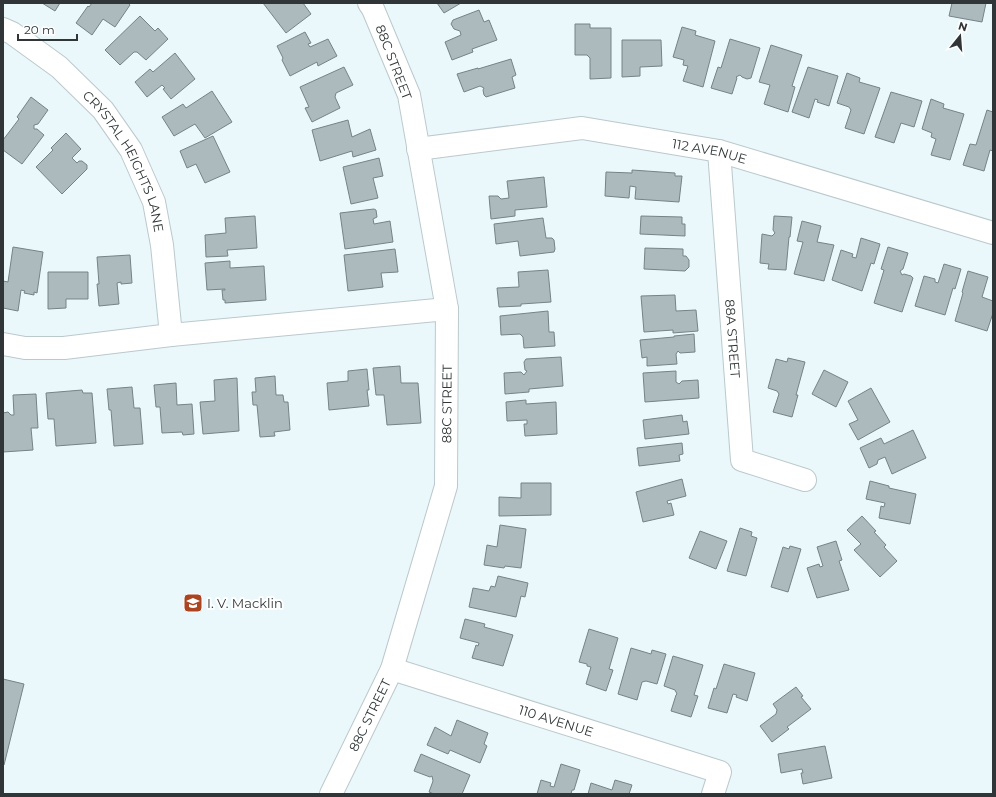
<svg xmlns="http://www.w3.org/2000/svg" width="996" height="797" viewBox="0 0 996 797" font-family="Montserrat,sans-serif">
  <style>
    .building { fill: #acb9bd; stroke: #768386 }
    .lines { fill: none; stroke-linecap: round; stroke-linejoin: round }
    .minor-casing { stroke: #bbc9cd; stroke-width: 24 }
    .minor { stroke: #fff; stroke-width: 22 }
    .labels { text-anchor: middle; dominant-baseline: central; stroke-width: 4; stroke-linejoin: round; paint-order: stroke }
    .street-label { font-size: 13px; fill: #303637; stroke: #fff }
    .poi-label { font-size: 13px; fill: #303637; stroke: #fff; text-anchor: start }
  </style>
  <rect width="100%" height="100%" fill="#eaf8fc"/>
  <g class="building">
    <polygon points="42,3 60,3 55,11"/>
    <polygon points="92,3 128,3 130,5 115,27 103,19 92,35 76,23 88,6 89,7"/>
    <polygon points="263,3 303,3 311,14 286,33"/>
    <polygon points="437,3 461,3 444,13"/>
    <polygon points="952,3 986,3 982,22 949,16"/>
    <polygon points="479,10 484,22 489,20 497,40 472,49 473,52 452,60 445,42 461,35 460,31 454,29 451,24 453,20"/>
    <polygon points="140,16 155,31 158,28 168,39 146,60 137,52 134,52 120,65 105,50"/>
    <polygon points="575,24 590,24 590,28 611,28 611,78 590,79 590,58 587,55 575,55"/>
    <polygon points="682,27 696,31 695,35 715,41 703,87 683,81 688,66 683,65 684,60 673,57"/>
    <polygon points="305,32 311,43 308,44 310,47 328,39 337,56 318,66 317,62 290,76 282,60 283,58 277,46"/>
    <polygon points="730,39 760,48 751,78 747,79 742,77 740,75 736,77 737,78 732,94 711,88 718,67 721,68"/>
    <polygon points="622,40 661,40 662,66 640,67 640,76 622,77"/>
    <polygon points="771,45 802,55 792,86 795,87 788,112 764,104 770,85 759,82"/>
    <polygon points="175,53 195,79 171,99 163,89 165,88 162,85 147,97 135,82 150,69 153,72"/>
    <polygon points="511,59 516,75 512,77 515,88 486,97 484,95 483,90 484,88 480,86 464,92 457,74 478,68 478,69"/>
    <polygon points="344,67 353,85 336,93 335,97 340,108 312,122 305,108 309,107 300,87"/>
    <polygon points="808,67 838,76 829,106 817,102 818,100 815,99 809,118 792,112"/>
    <polygon points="847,73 860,78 859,82 880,88 864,134 845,128 851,110 849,107 837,103"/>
    <polygon points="212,91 232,122 205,138 195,124 174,136 162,117 183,104 186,108"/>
    <polygon points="891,92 922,101 914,127 901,123 894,143 875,137"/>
    <polygon points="31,97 48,110 38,124 34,125 34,129 37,129 44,135 22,164 3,150 3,140 19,119 17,117"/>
    <polygon points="931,99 944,104 943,108 964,114 950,160 931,155 936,139 931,137 932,133 922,129"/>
    <polygon points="987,110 993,112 993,151 990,150 984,171 963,165 970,144 976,145"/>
    <polygon points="348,120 352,137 370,129 376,150 353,157 352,151 320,161 312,130"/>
    <polygon points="66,133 81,149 72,158 77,163 79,161 82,161 87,165 87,169 62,194 36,167 53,150 51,148"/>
    <polygon points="213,136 230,172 205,183 196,164 187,168 180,151"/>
    <polygon points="379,158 383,176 373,178 378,198 351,204 343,167"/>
    <polygon points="632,170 675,173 675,176 682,176 679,202 635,199 636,187 630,186 629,198 605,196 606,172 632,173"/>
    <polygon points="544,177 547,207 515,210 515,216 491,219 489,196 498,196 501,199 509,198 507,181"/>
    <polygon points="374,209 376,210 377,217 373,219 374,224 390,221 393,242 345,249 340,213"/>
    <polygon points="255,216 257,248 227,250 228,256 206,257 205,235 226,233 225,218"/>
    <polygon points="641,216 682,217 682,224 685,224 685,236 640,234"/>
    <polygon points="774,216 792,217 790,237 789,237 786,270 768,269 769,264 760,263 762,234 772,236 775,233 773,230"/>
    <polygon points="543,218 546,238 552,238 554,240 555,249 554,252 520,256 518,241 496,244 494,224"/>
    <polygon points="802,221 821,226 817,242 834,245 824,281 794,274 803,242 797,241"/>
    <polygon points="861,238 880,244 874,264 871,263 862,291 832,280 841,250 853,254 852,257 856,258"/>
    <polygon points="13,247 43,252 37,293 34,292 34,295 24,293 25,291 21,290 18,311 3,308 3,281 8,282"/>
    <polygon points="888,247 908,253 903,269 900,271 902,275 904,274 911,276 913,278 902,312 874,303 884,270 881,269"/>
    <polygon points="645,248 683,249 683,256 686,256 689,260 689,267 685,271 644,269"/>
    <polygon points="395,249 398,272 381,273 383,287 348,291 344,255"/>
    <polygon points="130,255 132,283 121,284 121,282 117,283 119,304 99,306 97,284 99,284 97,257"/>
    <polygon points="230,261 230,268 264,266 266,300 225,303 225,300 223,300 222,290 225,290 225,289 207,290 205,263"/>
    <polygon points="944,264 961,269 955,289 953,288 945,315 915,306 924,276 935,279 935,282 938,283"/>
    <polygon points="548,270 551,302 521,304 521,306 499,307 497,288 519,287 518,272"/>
    <polygon points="968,271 988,277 982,297 993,301 993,313 987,331 955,321 963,293 962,292"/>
    <polygon points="48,272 88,272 88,299 66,299 66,308 48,309"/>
    <polygon points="675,295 676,311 696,310 698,331 673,333 673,330 644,332 641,296"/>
    <polygon points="548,311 549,332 554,332 555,346 524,348 523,337 520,334 501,335 500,316"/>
    <polygon points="694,334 695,352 680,353 678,351 676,354 677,364 647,366 647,357 642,358 640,340 674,337 674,336"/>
    <polygon points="561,357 563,386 529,389 529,392 505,394 504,373 521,372 524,375 527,371 525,370 524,362 526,359"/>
    <polygon points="788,358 805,362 796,395 798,395 792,417 773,412 779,394 777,391 768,388 776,359 787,362"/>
    <polygon points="400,366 401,383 418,383 421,423 387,425 384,395 376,395 373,368"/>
    <polygon points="367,369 369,390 367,390 369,406 329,410 327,383 348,381 348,371"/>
    <polygon points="824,370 848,382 836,407 812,394"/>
    <polygon points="676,371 676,382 679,384 682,381 698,380 699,398 645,402 643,373"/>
    <polygon points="275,376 276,395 283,395 284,402 288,402 290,430 274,432 275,436 260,437 257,405 253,405 252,392 256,392 255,378"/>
    <polygon points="237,378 239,431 203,434 200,402 215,401 214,380"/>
    <polygon points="176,383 177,405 192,404 194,434 183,435 182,432 162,433 160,407 156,407 154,385"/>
    <polygon points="132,387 134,408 140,408 143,444 114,446 111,410 109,410 107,389"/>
    <polygon points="871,388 890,422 858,440 849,424 858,420 848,401"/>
    <polygon points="82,390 83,393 92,393 96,443 56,446 54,419 48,419 46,393"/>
    <polygon points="36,394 38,428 31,428 33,450 3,452 3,413 8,412 11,415 14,415 13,395"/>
    <polygon points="526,400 526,404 556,402 557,434 525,436 524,424 527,424 527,420 507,421 506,402"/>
    <polygon points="682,415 683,422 687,421 689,434 645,439 643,420"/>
    <polygon points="913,430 926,458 892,474 885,457 878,460 877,464 869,468 860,448 881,438 884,444"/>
    <polygon points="682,443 683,454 679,455 680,461 639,466 637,448"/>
    <polygon points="682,479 686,496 667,501 668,504 671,503 674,515 643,522 636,492"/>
    <polygon points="870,481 889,486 889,488 916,494 910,524 879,518 881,506 884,507 885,503 866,499"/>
    <polygon points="521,483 551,483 551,515 499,516 499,497 521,498"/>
    <polygon points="862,516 876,531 874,532 886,545 884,547 897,561 880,577 854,550 861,544 847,530"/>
    <polygon points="500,525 526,529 521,568 505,566 504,568 484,565 487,545 497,547"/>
    <polygon points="740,528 752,532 751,536 757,538 746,576 727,571"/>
    <polygon points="700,531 727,541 716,569 689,558"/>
    <polygon points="836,541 842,560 839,561 849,590 817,598 807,568 819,564 820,567 823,566 817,547"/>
    <polygon points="790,546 801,549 788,592 771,587 783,547 789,549"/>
    <polygon points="498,576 528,583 525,597 521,596 516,617 469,607 473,588 489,591 491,586 495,587"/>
    <polygon points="465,619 485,624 484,627 513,635 503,666 472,658 476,645 478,646 479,643 460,638"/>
    <polygon points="589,629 618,638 609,669 613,670 606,691 586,684 591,667 587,666 587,664 579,662"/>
    <polygon points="631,648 651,654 652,650 666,654 657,684 646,681 642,682 637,700 618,694"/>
    <polygon points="673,656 703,665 694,695 698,696 691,717 671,711 676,695 677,694 675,690 664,686"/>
    <polygon points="724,664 755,673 747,701 736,697 737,695 733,694 727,713 708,708 714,688 716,689"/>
    <polygon points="3,679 24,684 4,765 3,765"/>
    <polygon points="796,687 803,696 801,697 811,709 787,727 789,729 772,742 760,726 776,714 777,710 773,704"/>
    <polygon points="457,720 488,733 484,744 487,746 480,763 450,750 448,754 427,745 435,727 451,736"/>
    <polygon points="825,746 832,778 803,784 801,773 803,773 802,769 781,773 778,754"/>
    <polygon points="421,754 470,775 462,794 434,794 429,792 433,781 432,776 430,777 414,771"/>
    <polygon points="561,764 580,770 574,790 572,790 571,794 537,794 541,780 551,783 550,786 554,787"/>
    <polygon points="615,780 632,785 629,794 588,794 591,783 612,790"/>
  </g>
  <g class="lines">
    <defs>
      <g id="minor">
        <path id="s1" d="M3 29 12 33 59 67 103 110 131 150 154 202 162 245 171 335"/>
        <path id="s2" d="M418 149 582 128 719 151 993 233"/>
        <path id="s3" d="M719 151 742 460 805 480"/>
        <polyline points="3,344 25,348 64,348 171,335 447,309"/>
        <path id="s4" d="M392 669 720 772 713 794"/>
        <path id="s5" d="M331 794 392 669 446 486 447 309 409 95 373 9 369 3"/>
      </g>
    </defs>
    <use href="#minor" class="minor-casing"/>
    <use href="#minor" class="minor"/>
  </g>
  <defs>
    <symbol id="school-square" viewBox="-11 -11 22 22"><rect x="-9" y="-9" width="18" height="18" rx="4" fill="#ab4421" stroke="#fff"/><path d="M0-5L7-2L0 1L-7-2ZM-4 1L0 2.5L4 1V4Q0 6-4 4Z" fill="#fff"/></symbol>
  </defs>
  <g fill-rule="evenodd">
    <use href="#school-square" x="182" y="592" width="22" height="22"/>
  </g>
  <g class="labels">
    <g class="street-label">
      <text transform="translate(394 62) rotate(69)">88C STREET</text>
      <text stroke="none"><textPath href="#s2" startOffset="295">112 AVENUE</textPath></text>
      <text stroke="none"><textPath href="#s1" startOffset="185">CRYSTAL HEIGHTS LANE</textPath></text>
      <text stroke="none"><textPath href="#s3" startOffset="188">88A STREET</textPath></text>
      <text stroke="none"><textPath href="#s5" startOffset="412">88C STREET</textPath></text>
      <text stroke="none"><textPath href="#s5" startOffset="88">88C STREET</textPath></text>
      <text stroke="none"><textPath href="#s4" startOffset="172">110 AVENUE</textPath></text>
    </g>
    <g class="poi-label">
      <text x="207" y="603">I. V. Macklin</text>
    </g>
  </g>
  <rect width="996" height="797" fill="none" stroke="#303637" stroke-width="8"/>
  <g transform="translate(960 36) rotate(17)" stroke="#ffffff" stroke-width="3" paint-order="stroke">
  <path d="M0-3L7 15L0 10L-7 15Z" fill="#303637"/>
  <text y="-6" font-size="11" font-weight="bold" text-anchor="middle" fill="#303637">N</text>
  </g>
  <path d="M18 34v6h59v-6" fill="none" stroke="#303637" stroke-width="2"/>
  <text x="24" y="34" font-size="12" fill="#303637" stroke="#ffffff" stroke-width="3" paint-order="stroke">20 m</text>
</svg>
